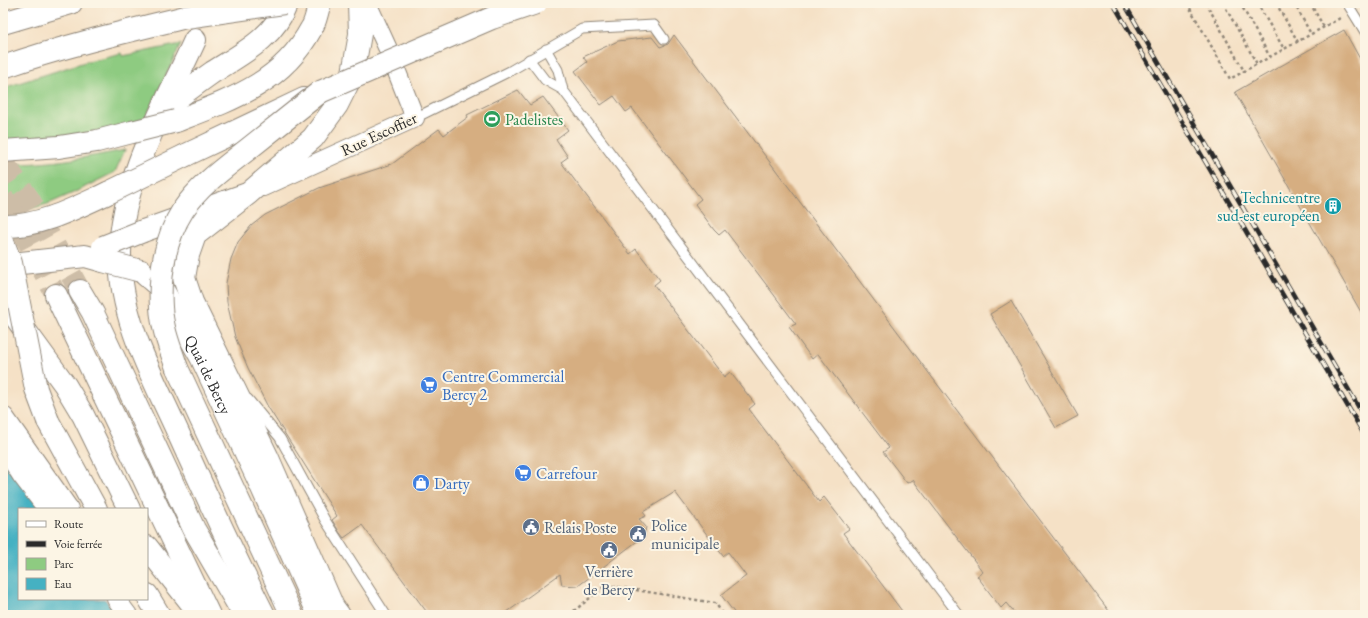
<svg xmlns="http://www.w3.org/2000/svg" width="1368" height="618" viewBox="0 0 1368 618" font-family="'EB Garamond',serif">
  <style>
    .green { fill: #8ecb81; stroke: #5c7b56 }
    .water { fill: #45b1c2; stroke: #386e76 }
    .building { fill: #d6ae81 }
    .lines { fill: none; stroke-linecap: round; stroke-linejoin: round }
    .motorway-tunnel { stroke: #cdbda7; stroke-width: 22; stroke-dasharray: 22 11; stroke-linecap: butt }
    .service-casing { stroke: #908678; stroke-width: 11 }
    .minor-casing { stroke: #908678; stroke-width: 20 }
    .tertiary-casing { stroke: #908678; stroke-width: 24 }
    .secondary-casing { stroke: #908678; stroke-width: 24 }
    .trunk-casing { stroke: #908678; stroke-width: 24 }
    .motorway-casing { stroke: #908678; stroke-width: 24 }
    .path { stroke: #908678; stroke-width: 2.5; stroke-dasharray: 3 3; stroke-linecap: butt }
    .service { stroke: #fff; stroke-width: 9 }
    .minor { stroke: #fff; stroke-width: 18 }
    .tertiary { stroke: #fff; stroke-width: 22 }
    .secondary { stroke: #fff; stroke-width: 22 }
    .trunk { stroke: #fff; stroke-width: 22 }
    .motorway { stroke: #fff; stroke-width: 22 }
    .rail-casing { stroke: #2b2b2b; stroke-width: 4.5 }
    .rail { stroke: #fcf5e5; stroke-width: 3; stroke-dasharray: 9; stroke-linecap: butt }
    .tertiary-bridge-casing { stroke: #908678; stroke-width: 24; stroke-linecap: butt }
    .secondary-bridge-casing { stroke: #908678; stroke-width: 24; stroke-linecap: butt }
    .trunk-bridge-casing { stroke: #908678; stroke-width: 24; stroke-linecap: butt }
    .motorway-bridge-casing { stroke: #908678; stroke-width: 24; stroke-linecap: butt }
    .tertiary-bridge { stroke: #fff; stroke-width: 22 }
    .secondary-bridge { stroke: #fff; stroke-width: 22 }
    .trunk-bridge { stroke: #fff; stroke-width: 22 }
    .motorway-bridge { stroke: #fff; stroke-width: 22 }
    .labels { text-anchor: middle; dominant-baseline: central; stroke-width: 4; stroke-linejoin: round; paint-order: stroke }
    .leisure-label { font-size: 16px; fill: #27864d; stroke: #fcf5e5; text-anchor: start }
    .street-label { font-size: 16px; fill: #2b2b2b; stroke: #fcf5e5 }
    .culture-label { font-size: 16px; fill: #0d838f; stroke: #fcf5e5; text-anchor: end }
    .shop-label { font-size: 16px; fill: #366cbe; stroke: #fcf5e5; text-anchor: start }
    .service-label { font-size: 16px; fill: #4e5e75; stroke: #fcf5e5; text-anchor: start }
  </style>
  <rect width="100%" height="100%" fill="#fcf5e5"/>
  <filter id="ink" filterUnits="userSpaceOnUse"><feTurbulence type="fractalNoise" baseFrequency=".025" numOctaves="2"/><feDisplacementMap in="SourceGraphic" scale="8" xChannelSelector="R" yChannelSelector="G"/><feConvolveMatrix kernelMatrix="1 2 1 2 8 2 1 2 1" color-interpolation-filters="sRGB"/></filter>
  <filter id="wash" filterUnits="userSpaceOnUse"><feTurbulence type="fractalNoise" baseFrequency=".012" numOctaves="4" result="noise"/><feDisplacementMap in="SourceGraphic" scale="16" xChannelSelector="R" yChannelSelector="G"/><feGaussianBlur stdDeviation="0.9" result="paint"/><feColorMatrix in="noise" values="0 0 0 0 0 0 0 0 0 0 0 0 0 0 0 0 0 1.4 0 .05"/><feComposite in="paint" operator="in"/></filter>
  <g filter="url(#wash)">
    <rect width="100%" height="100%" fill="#f5e1c6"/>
    <g class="green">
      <polygon points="181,44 145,119 117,130 3,143 3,88 88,61 122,53 123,56"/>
      <path d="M125 150 115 172 73 193 48 204 3 215V164C45 165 84 158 125 150Z"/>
    </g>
    <polygon class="water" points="3,455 41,509 19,509 19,599 105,599 116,615 3,615"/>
    <g id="blocks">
      <g class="building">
        <polygon points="1344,30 1365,68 1365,319 1235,92"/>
        <polygon points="674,35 968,425 1112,615 1016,615 1006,603 1001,608 977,576 983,572 913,480 907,483 883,452 889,448 818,354 812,359 789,327 796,324 725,230 719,235 714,230 695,204 701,199 632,108 626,112 614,96 601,105 575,71 587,62 583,57 618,41 652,37 660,47 668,44"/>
        <polygon points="518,90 530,105 543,97 568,130 556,139 568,157 561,162 630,254 636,249 660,280 654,285 724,377 730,372 755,404 749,409 819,502 824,497 849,529 843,533 905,615 736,615 721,595 746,576 728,552 723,556 675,492 643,512 646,516 639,519 646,527 644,536 578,586 562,585 560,574 503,615 429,615 362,525 344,538 340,533 332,520 337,516 268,407 248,368 235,337 227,302 226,283 231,259 238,242 251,226 265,215 319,188 392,164 439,129 444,135 468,117 467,115"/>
        <polygon points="1011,301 1078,416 1056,428 990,314"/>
      </g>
    </g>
  </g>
  <g filter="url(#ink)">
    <use href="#blocks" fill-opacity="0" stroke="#908678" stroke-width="1"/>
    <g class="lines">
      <g class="motorway-tunnel">
        <polyline points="3,162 29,199 80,291"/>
        <polyline points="3,198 12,211 56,295"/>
      </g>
      <defs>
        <g id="service">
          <polyline points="1347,3 1365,32"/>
          <polyline points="546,49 558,70 563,90"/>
          <polyline points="529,59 545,80 563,90 959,615"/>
          <polyline points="415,118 510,71 582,29 654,25 664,39"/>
          <polyline points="248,399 280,438 325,520 386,615"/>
        </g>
        <g id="minor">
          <polyline points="263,187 415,118 388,49 367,3"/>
          <polyline points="3,447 21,475 47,509"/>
          <polyline points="116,599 128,615"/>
        </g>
        <polyline id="tertiary" points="143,231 244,195"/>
        <g id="secondary">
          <polyline points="3,265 85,256 103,261"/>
          <path id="s1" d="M141 271 163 290 201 357 258 479 319 615"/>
          <polyline points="339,615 333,607 267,456 192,302 184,278 188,255 195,235 249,193 313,138 337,105 353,73 360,34 359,3"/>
        </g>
        <g id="trunk">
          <polyline points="3,23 71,3"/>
          <path d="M3 67C63 46 124 32 186 17"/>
          <path d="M164 108C180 96 196 84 213 72 243 53 274 38 287 3"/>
          <path d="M176 121C231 100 282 83 311 29 316 22 317 11 320 3"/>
          <polyline points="3,151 59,147 97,141 132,132"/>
          <polyline points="186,155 304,99"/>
          <path d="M3 226C40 227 77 207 110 192"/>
        </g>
        <g id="motorway">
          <path d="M195 40C166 104 121 180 120 253 119 319 154 379 180 437 207 497 234 556 264 615"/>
          <polyline points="80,291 93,313 194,529 244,615"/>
          <polyline points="56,295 209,615"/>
          <polyline points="3,300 65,385 83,415 129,509"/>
          <polyline points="177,368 292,615"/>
          <polyline points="3,418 67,509"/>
          <polyline points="48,421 96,509"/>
          <polyline points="147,547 196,609"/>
          <polyline points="147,595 159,615"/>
        </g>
      </defs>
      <use href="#service" class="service-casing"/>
      <use href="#minor" class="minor-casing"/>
      <use href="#tertiary" class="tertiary-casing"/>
      <use href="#secondary" class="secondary-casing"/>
      <use href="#trunk" class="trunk-casing"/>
      <use href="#motorway" class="motorway-casing"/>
      <g class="path">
        <polyline points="1187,3 1230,79 1342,17"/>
        <polyline points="1206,3 1244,71"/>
        <polyline points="1223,3 1257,64"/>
        <polyline points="1240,3 1270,57"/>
        <polyline points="1257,3 1284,49"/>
        <polyline points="1276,3 1298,42"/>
        <polyline points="1294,3 1311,34"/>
        <polyline points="1310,3 1324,27"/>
        <polyline points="569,615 606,585 715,603 724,615"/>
      </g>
      <use href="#service" class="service"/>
      <use href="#minor" class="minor"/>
      <use href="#tertiary" class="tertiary"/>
      <use href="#secondary" class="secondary"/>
      <use href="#trunk" class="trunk"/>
      <use href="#motorway" class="motorway"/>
      <defs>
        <g id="rail">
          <polyline points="1113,3 1365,436"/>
          <polyline points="1124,3 1365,418"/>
        </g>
      </defs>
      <use href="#rail" class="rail-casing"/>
      <use href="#rail" class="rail"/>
      <defs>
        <polyline id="tertiary-bridge" points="103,247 143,231"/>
        <polyline id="secondary-bridge" points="103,261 141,271"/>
        <g id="trunk-bridge">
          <polyline points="186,17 284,3"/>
          <polyline points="320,92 492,18 536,3"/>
          <polyline points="132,132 176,121"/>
          <polyline points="110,192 186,155"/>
        </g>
        <g id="motorway-bridge">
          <polyline points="3,242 11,263 36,389 48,421"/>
          <path d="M177 368C170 348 162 328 161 307 159 275 165 238 183 210 199 186 224 168 247 150 271 131 296 111 320 92"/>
        </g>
      </defs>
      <use href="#tertiary-bridge" class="tertiary-bridge-casing"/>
      <use href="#secondary-bridge" class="secondary-bridge-casing"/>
      <use href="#trunk-bridge" class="trunk-bridge-casing"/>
      <use href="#motorway-bridge" class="motorway-bridge-casing"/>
      <use href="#tertiary-bridge" class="tertiary-bridge"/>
      <use href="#secondary-bridge" class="secondary-bridge"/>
      <use href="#trunk-bridge" class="trunk-bridge"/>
      <use href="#motorway-bridge" class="motorway-bridge"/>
    </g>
  </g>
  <defs>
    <symbol id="stadium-disc" viewBox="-11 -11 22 22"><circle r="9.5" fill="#2e9e5b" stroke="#fcf5e5"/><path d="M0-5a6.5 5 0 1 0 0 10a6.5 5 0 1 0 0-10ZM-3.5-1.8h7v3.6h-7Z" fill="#fff"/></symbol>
    <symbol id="building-disc" viewBox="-11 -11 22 22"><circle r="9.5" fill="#0f9aa8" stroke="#fcf5e5"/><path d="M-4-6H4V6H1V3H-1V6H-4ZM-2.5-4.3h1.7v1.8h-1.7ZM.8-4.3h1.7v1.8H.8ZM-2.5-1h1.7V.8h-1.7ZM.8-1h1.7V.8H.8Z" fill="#fff"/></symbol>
    <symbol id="supermarket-disc" viewBox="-11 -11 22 22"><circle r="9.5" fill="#3f7fe0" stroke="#fcf5e5"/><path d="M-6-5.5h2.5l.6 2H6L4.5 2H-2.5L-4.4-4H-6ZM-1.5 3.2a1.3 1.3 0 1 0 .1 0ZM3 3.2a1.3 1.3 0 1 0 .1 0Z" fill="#fff"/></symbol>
    <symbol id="shop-disc" viewBox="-11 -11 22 22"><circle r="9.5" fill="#3f7fe0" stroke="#fcf5e5"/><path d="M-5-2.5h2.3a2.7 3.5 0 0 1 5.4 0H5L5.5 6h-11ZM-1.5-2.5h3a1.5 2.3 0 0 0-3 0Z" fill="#fff"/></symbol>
    <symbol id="civic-disc" viewBox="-11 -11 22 22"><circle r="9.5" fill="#5c6f8a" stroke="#fcf5e5"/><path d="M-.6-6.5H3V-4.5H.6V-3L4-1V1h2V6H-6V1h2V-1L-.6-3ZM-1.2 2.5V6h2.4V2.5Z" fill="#fff"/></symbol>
  </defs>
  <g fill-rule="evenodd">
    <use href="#stadium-disc" x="482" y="109" width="20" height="20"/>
    <use href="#building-disc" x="1323" y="196" width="20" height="20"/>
    <use href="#supermarket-disc" x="419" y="375" width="20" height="20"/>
    <use href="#supermarket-disc" x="513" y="463" width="20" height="20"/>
    <use href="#shop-disc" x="411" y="473" width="20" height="20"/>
    <use href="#civic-disc" x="521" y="517" width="20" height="20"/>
    <use href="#civic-disc" x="628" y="524" width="20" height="20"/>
    <use href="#civic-disc" x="599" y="540" width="20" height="20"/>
  </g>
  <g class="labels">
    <g class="leisure-label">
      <text x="505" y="119">Padelistes</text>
    </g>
    <g class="street-label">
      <text transform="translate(379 134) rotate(-25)">Rue Escoffier</text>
      <text stroke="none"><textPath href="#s1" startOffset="125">Quai de Bercy</textPath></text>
    </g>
    <g class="culture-label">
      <text x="1320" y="197">Technicentre<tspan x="1320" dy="18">sud-est européen</tspan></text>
    </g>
    <g class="shop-label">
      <text x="442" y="376">Centre Commercial<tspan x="442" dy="18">Bercy 2</tspan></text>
      <text x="536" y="473">Carrefour</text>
      <text x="434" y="483">Darty</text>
    </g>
    <g class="service-label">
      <text x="651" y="525">Police<tspan x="651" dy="18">municipale</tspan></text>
      <text x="544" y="527">Relais Poste</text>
      <text x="609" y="571" text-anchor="middle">Verrière<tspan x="609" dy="18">de Bercy</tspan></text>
    </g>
  </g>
  <rect width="1368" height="618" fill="none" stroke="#fcf5e5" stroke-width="16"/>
  <rect x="18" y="508" width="130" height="92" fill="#fcf5e5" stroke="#a8a49b"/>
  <rect x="26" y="521" width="20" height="6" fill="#ffffff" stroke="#a8a49b"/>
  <text x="54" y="528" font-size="12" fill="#2b2b2b">Route</text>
  <rect x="26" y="541" width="20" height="6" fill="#2b2b2b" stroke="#a8a49b"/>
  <text x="54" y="548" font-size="12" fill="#2b2b2b">Voie ferrée</text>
  <rect x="26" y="558" width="20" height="12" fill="#8ecb81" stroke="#a8a49b"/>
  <text x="54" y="568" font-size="12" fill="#2b2b2b">Parc</text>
  <rect x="26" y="578" width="20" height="12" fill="#45b1c2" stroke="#a8a49b"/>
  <text x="54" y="588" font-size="12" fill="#2b2b2b">Eau</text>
</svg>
